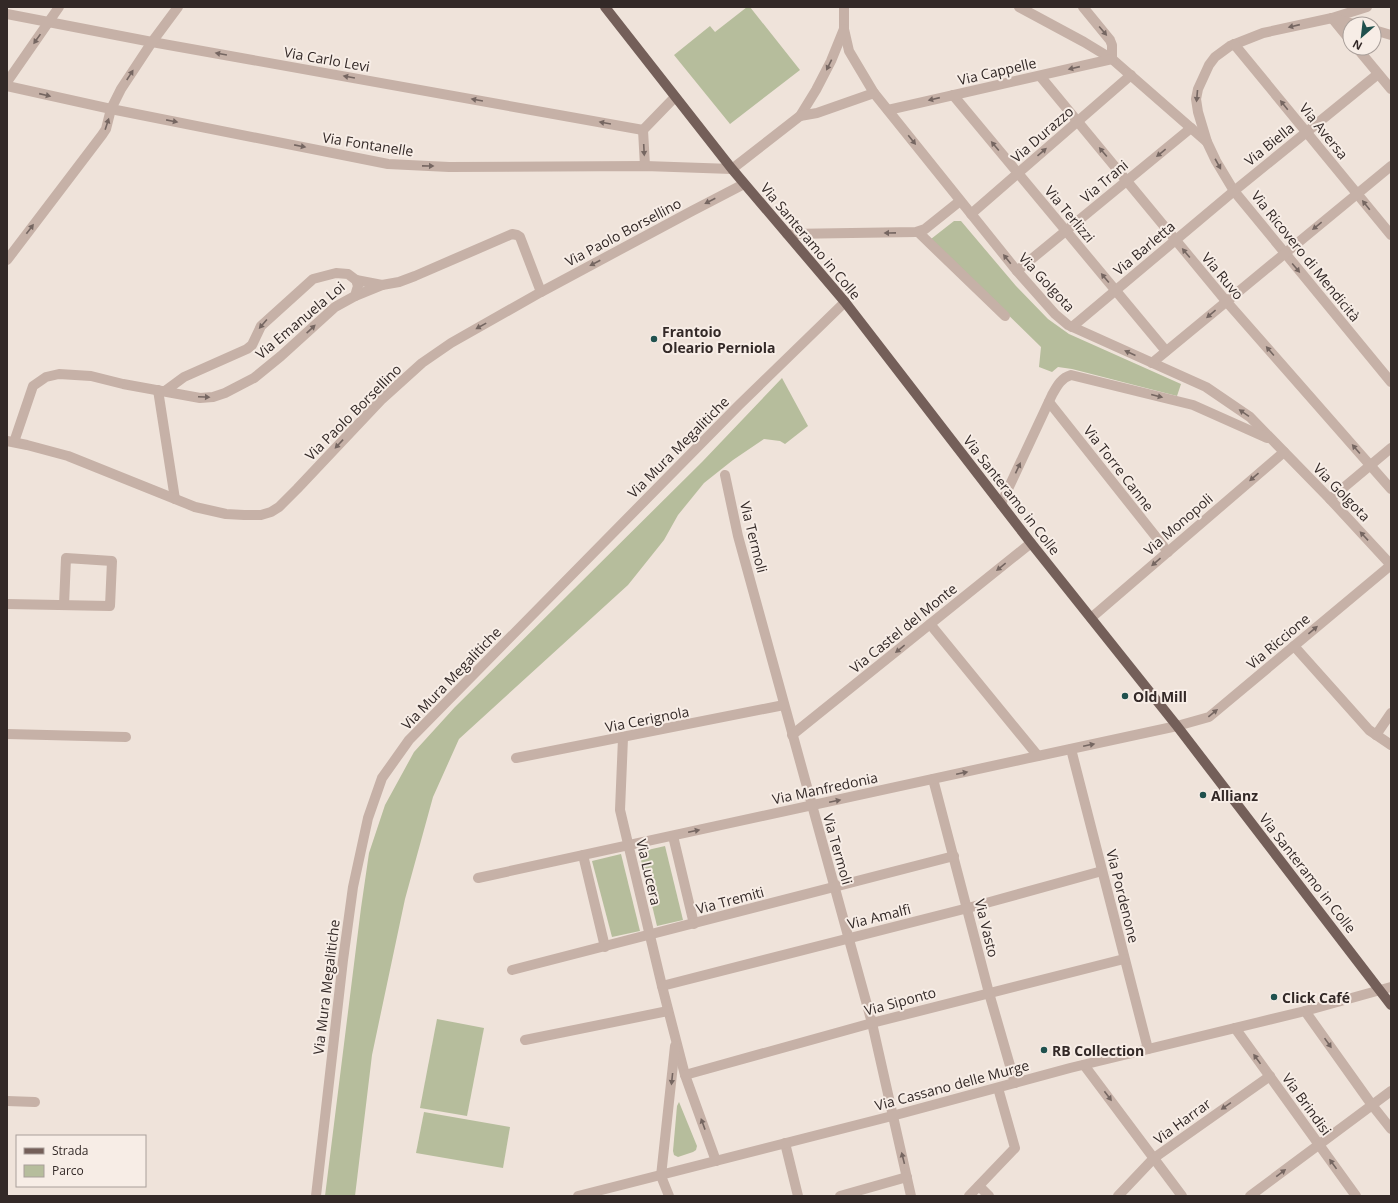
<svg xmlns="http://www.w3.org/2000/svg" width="1398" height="1203" viewBox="0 0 1398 1203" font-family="'Open Sans',sans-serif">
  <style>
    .green { fill: #b6bd9c }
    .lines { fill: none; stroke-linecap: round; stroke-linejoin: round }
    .minor { stroke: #c6b1a7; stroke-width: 10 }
    .major { stroke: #745f59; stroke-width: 10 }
    .oneway { fill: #756661 }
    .poi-dot { fill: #20514e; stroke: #f7ede6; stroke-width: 1.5 }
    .labels { text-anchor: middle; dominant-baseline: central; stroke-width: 4; stroke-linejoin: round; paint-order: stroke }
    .street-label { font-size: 14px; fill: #332927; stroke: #f7ede6 }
    .poi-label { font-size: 14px; font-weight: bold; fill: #332927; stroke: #f7ede6; text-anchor: start }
  </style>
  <rect width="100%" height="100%" fill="#efe3da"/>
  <g class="green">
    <polygon points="747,7 750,7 800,70 730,124 674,55 710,26 715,32"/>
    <polygon points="954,221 961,221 1016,286 1048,319 1069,334 1181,384 1177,396 1072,369 1058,367 1052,372 1039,367 1041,347 931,239"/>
    <polygon points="782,378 808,426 785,444 780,441 764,439 733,460 704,483 678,515 664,540 628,585 459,739 433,797 405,899 372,1055 355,1196 325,1196 361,908 369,853 385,805 414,752 455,707 702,462"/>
    <polygon points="665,846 683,920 657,926 639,852"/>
    <polygon points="621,854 640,931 612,937 592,861"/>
    <polygon points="437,1019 484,1028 467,1116 420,1108"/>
    <polygon points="679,1102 697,1146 696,1150 693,1152 678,1157 674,1155 673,1151 677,1106"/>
    <polygon points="424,1112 510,1127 503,1168 416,1153"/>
  </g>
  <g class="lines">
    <g class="minor">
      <polyline points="844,7 844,29 849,51 874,93 1017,271 1055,314 1068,325 1077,329 1206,387 1250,417 1330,499 1391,565"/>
      <polyline points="1019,7 1084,42 1112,59 1207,142"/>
      <polyline points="1083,7 1110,40 1112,45 1112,59"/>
      <polyline points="1367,7 1332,18 1263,33 1230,46 1215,57 1209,65 1198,89 1196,99 1198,112 1207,142 1216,161 1234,191 1391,382"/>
      <polyline points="7,14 152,42 643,130"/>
      <polyline points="1332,18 1350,40"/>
      <polyline points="1332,18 1354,24"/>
      <polyline points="1374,30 1391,35"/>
      <polyline points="1234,44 1391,235"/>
      <polyline points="1357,48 1391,89"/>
      <polyline points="1040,76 1226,301 1391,489"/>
      <polyline points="7,82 59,7"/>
      <polyline points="7,86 111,109 388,164 449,167 645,166 732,169 800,116 816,90 831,61 844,29"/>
      <polyline points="953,95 1166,351"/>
      <polyline points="888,110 1112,59"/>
      <polyline points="800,116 817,113 874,93"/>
      <polyline points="645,166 643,130 675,97"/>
      <polyline points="971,214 1131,75"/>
      <polyline points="918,232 1005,316"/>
      <polyline points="787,234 916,232 925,229 960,201"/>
      <polyline points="7,260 102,135 106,129 111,109 121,89 152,42 178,7"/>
      <polyline points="1017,271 1191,128"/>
      <polyline points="382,285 399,282 415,276 512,234 517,235 520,237 541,292"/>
      <polyline points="355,296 382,285 356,280"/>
      <polyline points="1072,327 1234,191 1378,74"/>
      <polyline points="1152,363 1391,166"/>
      <polyline points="158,390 175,499"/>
      <polyline points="1049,402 1168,552"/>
      <polyline points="7,441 27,445 68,456 195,507 226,514 244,515 261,515 271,512 279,507 297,489 381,400 422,363 451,343 541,292 692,211 744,184"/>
      <polyline points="14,442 33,386 46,377 59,374 91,376 123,384 200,398 213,397 225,393 254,378 281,356 335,307 355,296 358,286 356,280 348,274 336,273 313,279 261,326 252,345 247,349 184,377 165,391"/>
      <polyline points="725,475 738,536 872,1023 911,1196"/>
      <polyline points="1330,499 1391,448"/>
      <path d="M1001 504 1052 395C1057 386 1061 378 1071 375L1193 405 1267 438"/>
      <polyline points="7,604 110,606 112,561 66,558 64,605"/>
      <polyline points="1091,618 1284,452"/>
      <polyline points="930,624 1038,756"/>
      <polyline points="1294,646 1369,730 1391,745"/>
      <polyline points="7,734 126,737"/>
      <polyline points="792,735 1031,543"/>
      <polyline points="1376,735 1391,713"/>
      <polyline points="623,738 620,810 662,986 685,1075 716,1161"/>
      <polyline points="1071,749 1148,1049"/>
      <polyline points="516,758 784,705"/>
      <polyline points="933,779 989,993 1015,1083"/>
      <polyline points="673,836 694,924"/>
      <polyline points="583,855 605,947"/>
      <polyline points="478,878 1038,756 1177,726 1209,717 1391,565"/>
      <path d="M512 970C660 933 807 893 954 856"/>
      <polyline points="662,986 968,908 1102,871"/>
      <polyline points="1305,1011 1372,1105 1391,1129"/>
      <polyline points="1235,1028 1356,1196"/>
      <polyline points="525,1040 668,1011"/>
      <polyline points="1084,1065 1182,1196"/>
      <polyline points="685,1075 872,1023 1124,959"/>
      <polyline points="7,1101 35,1102"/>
      <polyline points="785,1143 798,1196"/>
      <polyline points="979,1186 989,1196"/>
      <polyline points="316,1196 343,960 353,887 368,818 382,778 409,740 739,405 845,302"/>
      <polyline points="578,1196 892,1116 1070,1068 1305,1011 1391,987"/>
      <polyline points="669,1196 661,1176 675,1046"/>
      <polyline points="840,1196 907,1177"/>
      <polyline points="969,1196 1015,1148 998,1088"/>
      <polyline points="1118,1196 1154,1158 1270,1076"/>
      <polyline points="1250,1196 1391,1091"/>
    </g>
    <polyline class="major" points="605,7 732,169 845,302 1031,543 1177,726 1391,1005"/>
  </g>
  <defs><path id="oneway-solid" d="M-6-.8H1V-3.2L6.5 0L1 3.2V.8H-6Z"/></defs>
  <g class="oneway">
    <use href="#oneway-solid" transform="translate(1294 26) rotate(167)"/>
    <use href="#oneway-solid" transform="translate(1103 31) rotate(50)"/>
    <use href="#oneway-solid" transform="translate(37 39) rotate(125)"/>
    <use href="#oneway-solid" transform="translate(221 54) rotate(-170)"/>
    <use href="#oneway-solid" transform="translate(829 65) rotate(116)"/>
    <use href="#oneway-solid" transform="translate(1074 68) rotate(167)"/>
    <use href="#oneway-solid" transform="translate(130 75) rotate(-57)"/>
    <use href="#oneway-solid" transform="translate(349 77) rotate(-170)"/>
    <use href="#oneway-solid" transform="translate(45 95) rotate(13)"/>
    <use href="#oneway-solid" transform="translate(1197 96) rotate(95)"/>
    <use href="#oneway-solid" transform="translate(934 99) rotate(167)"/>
    <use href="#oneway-solid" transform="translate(477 100) rotate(-170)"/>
    <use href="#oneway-solid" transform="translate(1284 105) rotate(-129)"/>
    <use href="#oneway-solid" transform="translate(172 121) rotate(11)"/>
    <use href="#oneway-solid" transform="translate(605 123) rotate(-170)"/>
    <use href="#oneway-solid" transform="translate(107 124) rotate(-72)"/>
    <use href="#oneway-solid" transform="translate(912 140) rotate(51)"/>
    <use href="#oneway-solid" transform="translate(300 146) rotate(11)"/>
    <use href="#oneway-solid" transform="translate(995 146) rotate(-130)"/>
    <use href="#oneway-solid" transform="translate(644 150) rotate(87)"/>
    <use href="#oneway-solid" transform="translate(1042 152) rotate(-41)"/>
    <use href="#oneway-solid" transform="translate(1103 152) rotate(-130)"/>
    <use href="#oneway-solid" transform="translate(1161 153) rotate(141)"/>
    <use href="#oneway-solid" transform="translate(1218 164) rotate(61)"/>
    <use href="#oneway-solid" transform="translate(428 166) rotate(1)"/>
    <use href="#oneway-solid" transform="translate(710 201) rotate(153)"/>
    <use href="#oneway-solid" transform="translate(1366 205) rotate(-129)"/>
    <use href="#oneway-solid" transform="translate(1317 226) rotate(141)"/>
    <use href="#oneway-solid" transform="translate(30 229) rotate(-53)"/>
    <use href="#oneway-solid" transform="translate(890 233) rotate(179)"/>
    <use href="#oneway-solid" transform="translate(1186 253) rotate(-130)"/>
    <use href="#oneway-solid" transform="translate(1007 259) rotate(-129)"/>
    <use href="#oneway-solid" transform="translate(595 263) rotate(152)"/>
    <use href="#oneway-solid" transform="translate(1296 268) rotate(50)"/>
    <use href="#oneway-solid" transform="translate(1105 278) rotate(-130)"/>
    <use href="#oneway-solid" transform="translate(1211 314) rotate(140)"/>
    <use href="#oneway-solid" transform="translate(263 324) rotate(131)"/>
    <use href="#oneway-solid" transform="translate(481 326) rotate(151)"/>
    <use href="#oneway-solid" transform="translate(311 329) rotate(-43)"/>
    <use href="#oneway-solid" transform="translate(1270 351) rotate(-131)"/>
    <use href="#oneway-solid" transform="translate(1130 353) rotate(-156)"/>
    <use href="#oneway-solid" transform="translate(1157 396) rotate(14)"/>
    <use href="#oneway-solid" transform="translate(204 397) rotate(2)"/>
    <use href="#oneway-solid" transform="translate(1244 413) rotate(-146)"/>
    <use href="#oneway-solid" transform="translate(339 444) rotate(133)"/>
    <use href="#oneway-solid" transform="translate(1356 449) rotate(-131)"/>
    <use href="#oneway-solid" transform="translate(1018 468) rotate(-65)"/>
    <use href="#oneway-solid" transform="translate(1254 477) rotate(139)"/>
    <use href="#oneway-solid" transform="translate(1364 536) rotate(-133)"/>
    <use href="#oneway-solid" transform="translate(1156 562) rotate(139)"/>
    <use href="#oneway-solid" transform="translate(1001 567) rotate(141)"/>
    <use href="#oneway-solid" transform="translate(1313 630) rotate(-40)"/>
    <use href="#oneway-solid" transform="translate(900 649) rotate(141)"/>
    <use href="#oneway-solid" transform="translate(1213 713) rotate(-39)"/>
    <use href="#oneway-solid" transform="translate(1089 745) rotate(-12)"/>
    <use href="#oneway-solid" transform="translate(962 773) rotate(-12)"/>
    <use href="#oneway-solid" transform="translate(835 801) rotate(-12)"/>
    <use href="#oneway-solid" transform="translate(694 831) rotate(-12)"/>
    <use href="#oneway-solid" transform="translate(1328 1043) rotate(55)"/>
    <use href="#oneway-solid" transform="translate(1257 1059) rotate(-126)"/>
    <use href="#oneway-solid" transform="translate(672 1079) rotate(96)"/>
    <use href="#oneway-solid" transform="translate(1108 1096) rotate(53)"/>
    <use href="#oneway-solid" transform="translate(1226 1106) rotate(145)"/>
    <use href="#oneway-solid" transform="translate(703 1124) rotate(-110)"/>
    <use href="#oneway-solid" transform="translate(903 1158) rotate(-104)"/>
    <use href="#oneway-solid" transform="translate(1333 1164) rotate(-126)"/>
    <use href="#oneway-solid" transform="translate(1281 1173) rotate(-37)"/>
  </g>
  <g class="poi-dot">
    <circle cx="654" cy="339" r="4"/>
    <circle cx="1125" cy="696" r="4"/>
    <circle cx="1203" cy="795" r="4"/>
    <circle cx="1274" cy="997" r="4"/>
    <circle cx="1044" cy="1050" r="4"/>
  </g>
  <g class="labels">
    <g class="street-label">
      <text transform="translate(327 59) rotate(10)">Via Carlo Levi</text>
      <text transform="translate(997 71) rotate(-13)">Via Cappelle</text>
      <text transform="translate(1324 131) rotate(51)">Via Aversa</text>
      <text transform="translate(1042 134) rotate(-41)">Via Durazzo</text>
      <text transform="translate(368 144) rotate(9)">Via Fontanelle</text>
      <text transform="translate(1269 144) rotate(-39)">Via Biella</text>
      <text transform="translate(1104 181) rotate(-40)">Via Trani</text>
      <text transform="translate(1070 214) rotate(50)">Via Terlizzi</text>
      <text transform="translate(623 232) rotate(-28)">Via Paolo Borsellino</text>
      <text transform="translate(811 241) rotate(50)">Via Santeramo in Colle</text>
      <text transform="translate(1144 248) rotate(-40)">Via Barletta</text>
      <text transform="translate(1306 256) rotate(51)">Via Ricovero di Mendicità</text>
      <text transform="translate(1223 276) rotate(50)">Via Ruvo</text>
      <text transform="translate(1047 282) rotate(47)">Via Golgota</text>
      <text transform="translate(300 320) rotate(-40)">Via Emanuela Loi</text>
      <text transform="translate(353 412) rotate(-45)">Via Paolo Borsellino</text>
      <text transform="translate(678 447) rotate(-45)">Via Mura Megalitiche</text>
      <text transform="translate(1119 468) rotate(52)">Via Torre Canne</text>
      <text transform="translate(1342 492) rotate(46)">Via Golgota</text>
      <text transform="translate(1012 495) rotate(52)">Via Santeramo in Colle</text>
      <text transform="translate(1178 524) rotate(-41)">Via Monopoli</text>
      <text transform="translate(754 537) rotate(76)">Via Termoli</text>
      <text transform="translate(903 628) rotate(-39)">Via Castel del Monte</text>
      <text transform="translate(1278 641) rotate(-40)">Via Riccione</text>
      <text transform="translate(451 678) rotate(-46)">Via Mura Megalitiche</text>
      <text transform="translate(647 719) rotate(-11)">Via Cerignola</text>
      <text transform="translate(825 788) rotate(-12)">Via Manfredonia</text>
      <text transform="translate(838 849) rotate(74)">Via Termoli</text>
      <text transform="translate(649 872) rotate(77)">Via Lucera</text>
      <text transform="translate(1308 873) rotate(52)">Via Santeramo in Colle</text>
      <text transform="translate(1123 896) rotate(76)">Via Pordenone</text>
      <text transform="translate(730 900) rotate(-15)">Via Tremiti</text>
      <text transform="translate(879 916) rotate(-14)">Via Amalfi</text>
      <text transform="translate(987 928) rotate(76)">Via Vasto</text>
      <text transform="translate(326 987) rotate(-83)">Via Mura Megalitiche</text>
      <text transform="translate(900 1001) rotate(-15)">Via Siponto</text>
      <text transform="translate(952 1085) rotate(-15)">Via Cassano delle Murge</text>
      <text transform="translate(1307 1104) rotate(54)">Via Brindisi</text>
      <text transform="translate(1182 1121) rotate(-36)">Via Harrar</text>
    </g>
    <g class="poi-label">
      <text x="662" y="331">Frantoio<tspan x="662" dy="16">Oleario Perniola</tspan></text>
      <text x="1133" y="696">Old Mill</text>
      <text x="1211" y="795">Allianz</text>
      <text x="1282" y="997">Click Café</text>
      <text x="1052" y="1050">RB Collection</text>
    </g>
  </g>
  <rect width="1398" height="1203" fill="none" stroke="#332927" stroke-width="16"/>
  <rect x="16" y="1135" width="130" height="52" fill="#f7ede6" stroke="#a99f9a"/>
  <rect x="24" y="1148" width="20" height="6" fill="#745f59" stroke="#a99f9a"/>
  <text x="52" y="1155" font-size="12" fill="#332927">Strada</text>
  <rect x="24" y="1165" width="20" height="12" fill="#b6bd9c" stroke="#a99f9a"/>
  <text x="52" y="1175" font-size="12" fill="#332927">Parco</text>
  <g transform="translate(1362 36) rotate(208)"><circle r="19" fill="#f7ede6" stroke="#a99f9a"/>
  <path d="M0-3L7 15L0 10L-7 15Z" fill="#20514e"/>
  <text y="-6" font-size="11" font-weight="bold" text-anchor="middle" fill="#332927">N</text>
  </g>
</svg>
